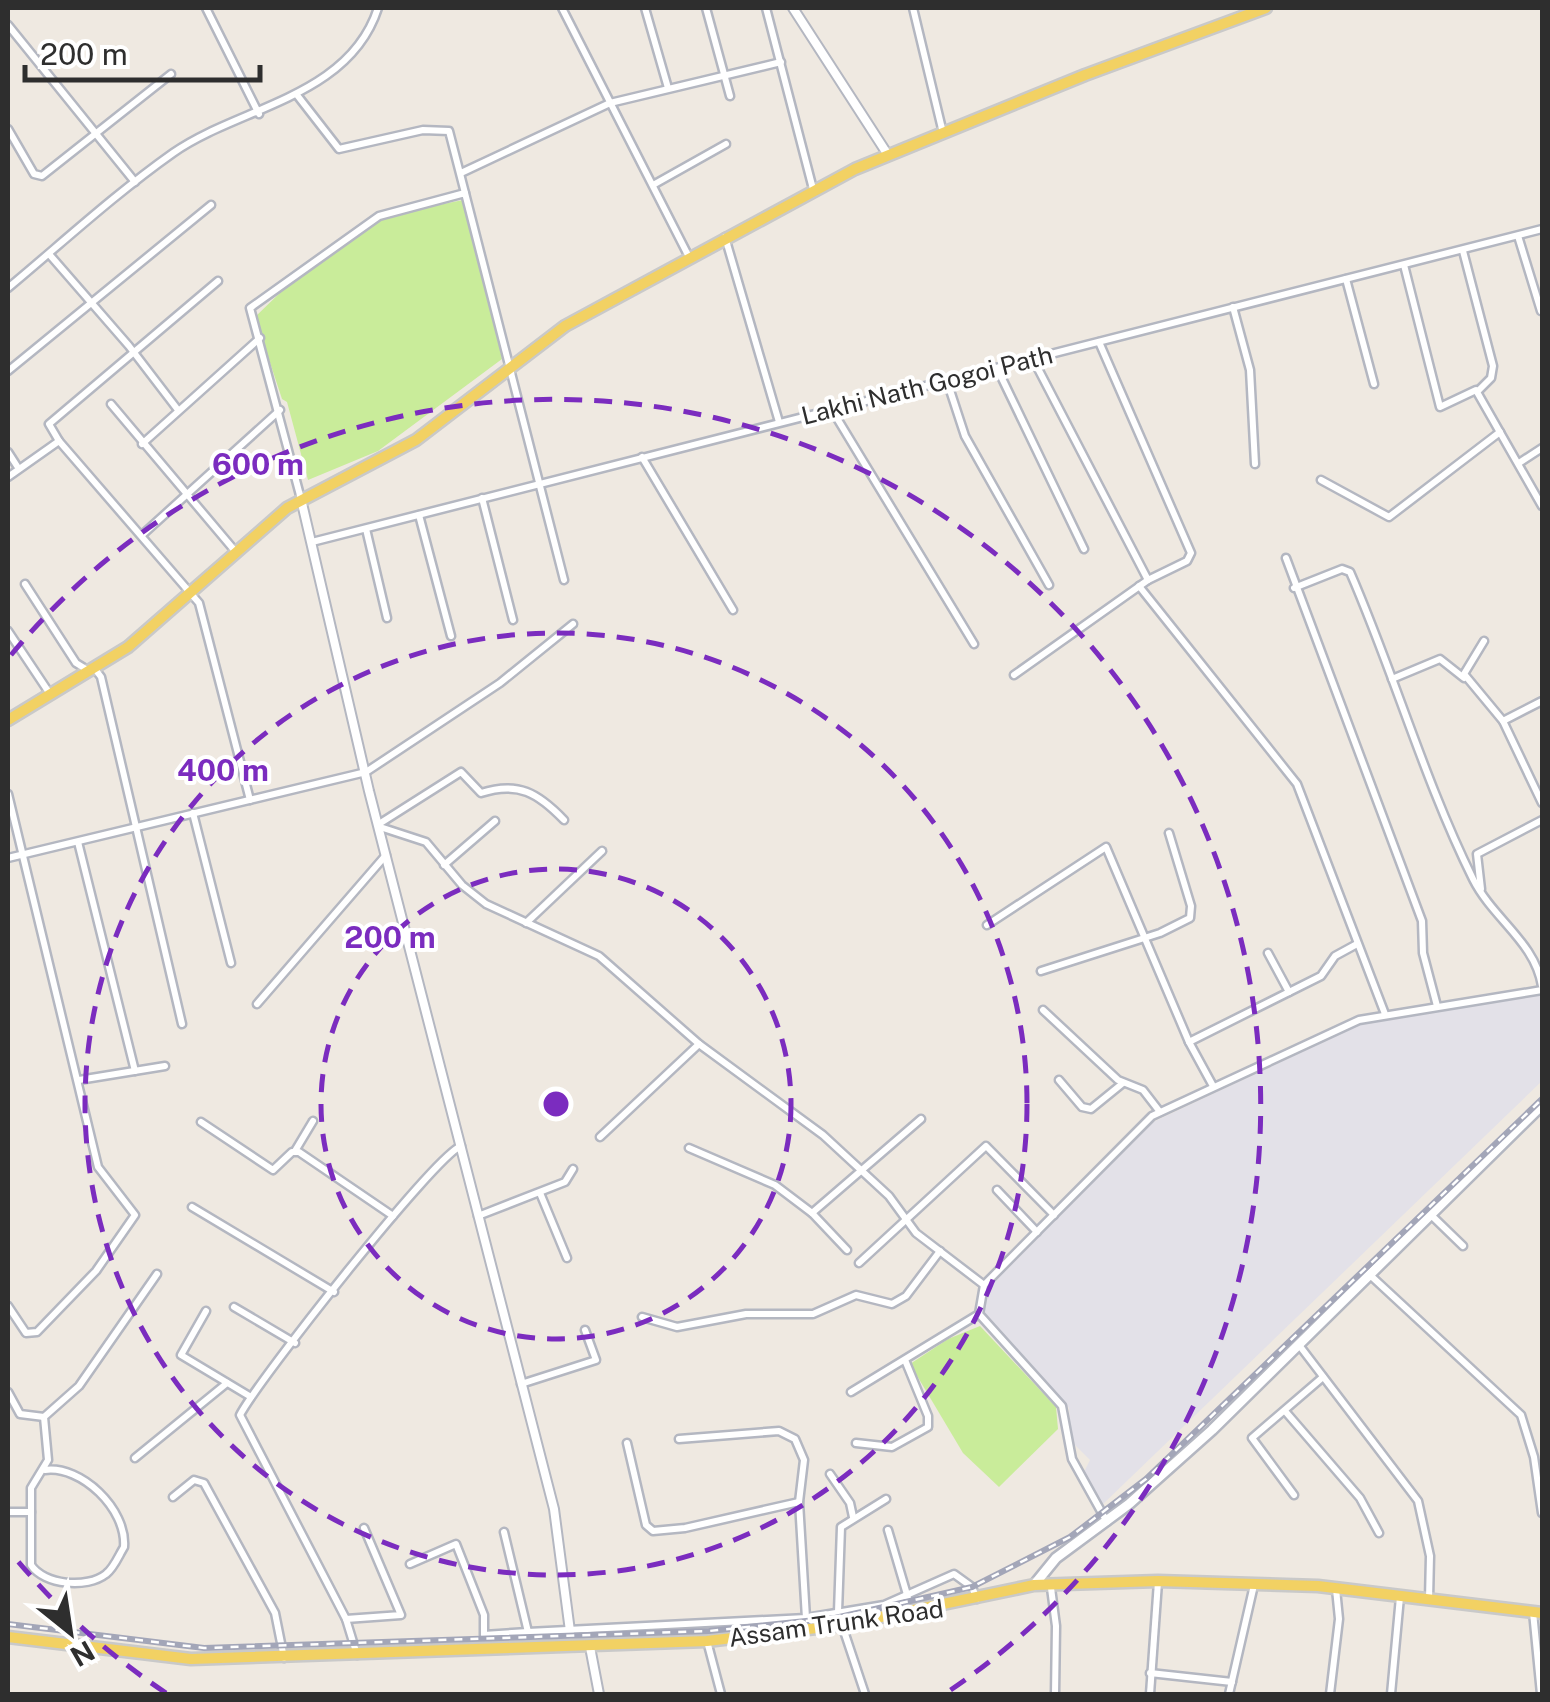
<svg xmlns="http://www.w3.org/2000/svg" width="1550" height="1702" viewBox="0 0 1550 1702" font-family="'Public Sans',sans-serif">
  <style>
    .industrial { fill: #e3e1e8 }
    .pitch { fill: #c9ec9a }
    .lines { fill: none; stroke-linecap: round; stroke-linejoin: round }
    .minor-casing { stroke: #b4b7c1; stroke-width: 11 }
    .tertiary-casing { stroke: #b4b7c1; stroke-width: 12 }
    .secondary-casing { stroke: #b4b7c1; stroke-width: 14 }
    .primary-casing { stroke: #c9c9c9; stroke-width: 15 }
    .minor { stroke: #fff; stroke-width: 6 }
    .tertiary { stroke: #fff; stroke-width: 8 }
    .secondary { stroke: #fff; stroke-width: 9 }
    .primary { stroke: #f2d163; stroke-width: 10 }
    .rail-casing { stroke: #a3a6b8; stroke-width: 6 }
    .rail { stroke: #fff; stroke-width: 2.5; stroke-dasharray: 8; stroke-linecap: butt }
    .ring { fill: none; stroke: #7b2cbf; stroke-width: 5; stroke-dasharray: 18 12 }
    .labels { text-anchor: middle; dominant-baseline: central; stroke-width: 8; stroke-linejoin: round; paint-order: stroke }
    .street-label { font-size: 25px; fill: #2e2e2e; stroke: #fff }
    .centre { fill: #7b2cbf; stroke: #fff; stroke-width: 5 }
    .ring-label { font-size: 30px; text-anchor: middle; font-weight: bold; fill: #7b2cbf; stroke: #fff; stroke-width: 8; stroke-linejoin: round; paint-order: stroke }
  </style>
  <rect width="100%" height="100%" fill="#efe9e1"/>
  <polygon class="industrial" points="1542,994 1542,1081 1102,1505 1083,1474 1090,1460 1071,1441 1069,1408 983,1314 983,1293 1153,1122 1364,1023"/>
  <g class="pitch">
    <polygon points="468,199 502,359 378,451 308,480 287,402 282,399 255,317 285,288 384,216"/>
    <polygon points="980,1326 1056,1407 1058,1429 999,1487 963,1453 910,1364 948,1339"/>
  </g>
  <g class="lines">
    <defs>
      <g id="minor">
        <polyline points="206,8 259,114"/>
        <polyline points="562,8 689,257"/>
        <polyline points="645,8 668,88"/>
        <polyline points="706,8 730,96"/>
        <polyline points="766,8 813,189"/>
        <polyline points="913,8 943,133"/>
        <polyline points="8,25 135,182"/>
        <polyline points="297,95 339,149 423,130 449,131 465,193"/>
        <polyline points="8,129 34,174 42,176 171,74"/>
        <polyline points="461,173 610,103 781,62"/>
        <polyline points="653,185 726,144"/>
        <polyline points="1518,236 1541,311"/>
        <polyline points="725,237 779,422"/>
        <polyline points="1463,251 1493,366 1491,378 1477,392 1542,506"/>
        <polyline points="49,254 129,346 178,410"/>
        <polyline points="1404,265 1440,407 1476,390"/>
        <polyline points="1346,279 1374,384"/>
        <polyline points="218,281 49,424 59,441 199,603 250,800"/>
        <path d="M8 288C62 243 115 194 173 153 238 107 349 98 378 8"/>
        <polyline points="1233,307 1250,370 1255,464"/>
        <polyline points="1033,359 1148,580 1187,561 1191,553 1099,342"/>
        <polyline points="997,368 1084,549"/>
        <polyline points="8,371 211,205"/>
        <polyline points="947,381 965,436 1049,585"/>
        <polyline points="111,404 235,551"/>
        <polyline points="832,410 974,644"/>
        <polyline points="142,444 260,338"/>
        <polyline points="8,452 17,466"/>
        <polyline points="642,457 733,610"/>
        <polyline points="1519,463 1542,448"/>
        <polyline points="8,477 59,441"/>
        <polyline points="1321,480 1389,517 1500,432"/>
        <polyline points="482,498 513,620"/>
        <polyline points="301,499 250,308 379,216 465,193 564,580"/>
        <polyline points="419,515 451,636"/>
        <polyline points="366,529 387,618"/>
        <polyline points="142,535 280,410"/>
        <polyline points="312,542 1542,229"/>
        <polyline points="1286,558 1422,921 1423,953 1437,1006"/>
        <polyline points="25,584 76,663 89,671"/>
        <polyline points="1139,586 1297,784 1385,1014"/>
        <path d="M1294 588 1342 569 1350 572C1394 673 1424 780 1473 879 1493 919 1535 942 1542 986"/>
        <polyline points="8,631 50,694"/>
        <polyline points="1484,641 1464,674 1503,721"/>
        <polyline points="95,669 101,677 182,1024"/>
        <polyline points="1014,675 1148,580"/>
        <polyline points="1392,679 1440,659 1464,678"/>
        <polyline points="1542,701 1503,721 1542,803"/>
        <polyline points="8,794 98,1167 135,1215 96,1271 37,1332 26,1333 8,1306"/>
        <polyline points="193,813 231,963"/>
        <path d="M379 824 461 772 481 793C518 781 538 793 564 820"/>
        <polyline points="380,827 426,842 462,885 486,904 599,956 699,1044 823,1135 889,1196 916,1233 984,1285"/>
        <polyline points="78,842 135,1071"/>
        <polyline points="8,858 366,772 500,683 573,624"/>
        <polyline points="444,865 495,821"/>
        <polyline points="1481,889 1477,854 1542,820"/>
        <polyline points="526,923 602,851"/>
        <polyline points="987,925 1106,847 1189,1042 1321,976 1335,956 1357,944"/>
        <polyline points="1268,953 1289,992"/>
        <polyline points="1041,971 1160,933 1190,918 1191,906 1169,833"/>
        <polyline points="257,1004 386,855"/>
        <polyline points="1043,1010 1118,1080 1143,1090 1160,1112"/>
        <polyline points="1189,1042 1213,1086"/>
        <polyline points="79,1080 165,1066"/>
        <polyline points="1059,1080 1082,1107 1091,1109 1123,1083"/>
        <polyline points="201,1122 273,1170 292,1152 299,1152 393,1216"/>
        <polyline points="600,1137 699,1044"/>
        <polyline points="689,1148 775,1185 812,1213 921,1119"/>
        <polyline points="295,1151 313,1121"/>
        <polyline points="997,1190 1037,1232"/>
        <polyline points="540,1193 567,1258"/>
        <polyline points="192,1207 334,1292"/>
        <polyline points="812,1213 847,1250"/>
        <polyline points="1429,1213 1463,1246"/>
        <polyline points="478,1216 565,1182 573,1169"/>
        <polyline points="859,1263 986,1146 1054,1215"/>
        <polyline points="1370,1275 1521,1415 1534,1457 1542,1513"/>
        <polyline points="234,1307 295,1343"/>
        <polyline points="206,1311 181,1355 251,1397"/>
        <polyline points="642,1317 677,1327 746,1314 813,1314 856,1295 892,1304 906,1296 940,1251"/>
        <polyline points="1299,1345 1418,1501 1430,1556 1429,1599"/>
        <polyline points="521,1384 596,1360 585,1330"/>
        <polyline points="8,1392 20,1414 44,1417"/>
        <polyline points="851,1392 979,1314"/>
        <polyline points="1285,1411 1360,1498 1379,1533"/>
        <polyline points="679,1439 779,1431 795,1439 804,1460 799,1502 806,1618"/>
        <polyline points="627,1443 646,1525 653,1531 685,1528 799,1502"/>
        <polyline points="856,1443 892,1447 928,1427 928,1416 905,1360"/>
        <polyline points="135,1458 227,1383"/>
        <path d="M45 1470C81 1465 127 1509 124 1547 119 1555 114 1568 106 1574 87 1589 44 1585 31 1565V1488L48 1460 44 1417 79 1386 157 1274"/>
        <polyline points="830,1474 850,1503 853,1517"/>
        <polyline points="1294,1495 1252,1438 1323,1377"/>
        <polyline points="173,1497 194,1480 204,1483 275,1613 284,1658"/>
        <polyline points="8,1512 31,1512"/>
        <polyline points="1107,1522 1072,1459 1062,1406 979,1314 984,1285 1152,1116 1359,1020 1542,990"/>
        <polyline points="888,1530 908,1598"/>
        <polyline points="504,1532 528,1632 806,1618 884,1605 954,1574 972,1587 977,1599"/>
        <polyline points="410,1564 456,1544 484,1615 484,1635 528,1632"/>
        <polyline points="1051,1588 1056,1626 1055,1694"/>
        <polyline points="838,1612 841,1527 886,1499"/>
        <polyline points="1533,1612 1541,1694"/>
        <polyline points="346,1619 401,1615 364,1528"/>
        <polyline points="842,1625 865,1694"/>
        <polyline points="707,1641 721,1694"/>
        <path d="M357 1655 346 1619 240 1415C258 1380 434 1157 461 1146"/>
        <polyline points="1150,1673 1232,1682"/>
        <polyline points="1150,1694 1158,1582"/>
        <polyline points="1229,1694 1254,1585"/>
        <polyline points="1330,1694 1339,1619 1336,1589"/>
        <polyline points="1391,1694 1400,1597"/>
      </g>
      <g id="tertiary">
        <polyline points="793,8 888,155"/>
        <polyline points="301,499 369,791 554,1509 570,1631"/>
        <polyline points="590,1647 599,1694"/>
      </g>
      <polyline id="secondary" points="1034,1585 1056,1558 1129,1504 1212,1430 1542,1105"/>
      <g id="primary">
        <polyline points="8,720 128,647 287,508 416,440 565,326 855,169 1085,75 1266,8"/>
        <polyline points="8,1637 191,1659 707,1641 842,1625 1034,1585 1158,1581 1318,1586 1542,1613"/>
      </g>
    </defs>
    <use href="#minor" class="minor-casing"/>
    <use href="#tertiary" class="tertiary-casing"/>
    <use href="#secondary" class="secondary-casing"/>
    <use href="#primary" class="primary-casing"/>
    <use href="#minor" class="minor"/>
    <use href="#tertiary" class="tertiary"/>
    <use href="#secondary" class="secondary"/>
    <use href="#primary" class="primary"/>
    <defs>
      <polyline id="rail" points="8,1624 204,1648 709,1631 835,1618 972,1587 1070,1537 1146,1479 1542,1099"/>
    </defs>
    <use href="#rail" class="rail-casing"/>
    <use href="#rail" class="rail"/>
  </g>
  <g class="ring">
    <circle cx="556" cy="1104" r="235"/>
    <circle cx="556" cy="1104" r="471"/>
    <path d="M166 1693A706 706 0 0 1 11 1553M11 655A706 706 0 1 1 946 1693"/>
  </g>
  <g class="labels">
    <g class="street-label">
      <text transform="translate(927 385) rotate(-14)">Lakhi Nath Gogoi Path</text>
      <text transform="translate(836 1623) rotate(-8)">Assam Trunk Road</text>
    </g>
  </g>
  <circle cx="556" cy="1104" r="15" class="centre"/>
  <g class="ring-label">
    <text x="258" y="475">600 m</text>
    <text x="223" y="781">400 m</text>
    <text x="390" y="948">200 m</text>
  </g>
  <rect width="1550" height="1702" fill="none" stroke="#2e2e2e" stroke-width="20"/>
  <g transform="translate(70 1632) rotate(150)" stroke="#ffffff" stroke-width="8" paint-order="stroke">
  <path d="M0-8L18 38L0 25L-18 38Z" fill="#2e2e2e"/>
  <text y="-15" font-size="28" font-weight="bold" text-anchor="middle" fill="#2e2e2e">N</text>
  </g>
  <path d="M25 65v15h235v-15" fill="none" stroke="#2e2e2e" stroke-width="5"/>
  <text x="40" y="65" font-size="30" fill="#2e2e2e" stroke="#ffffff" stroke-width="8" paint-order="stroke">200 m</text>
</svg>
